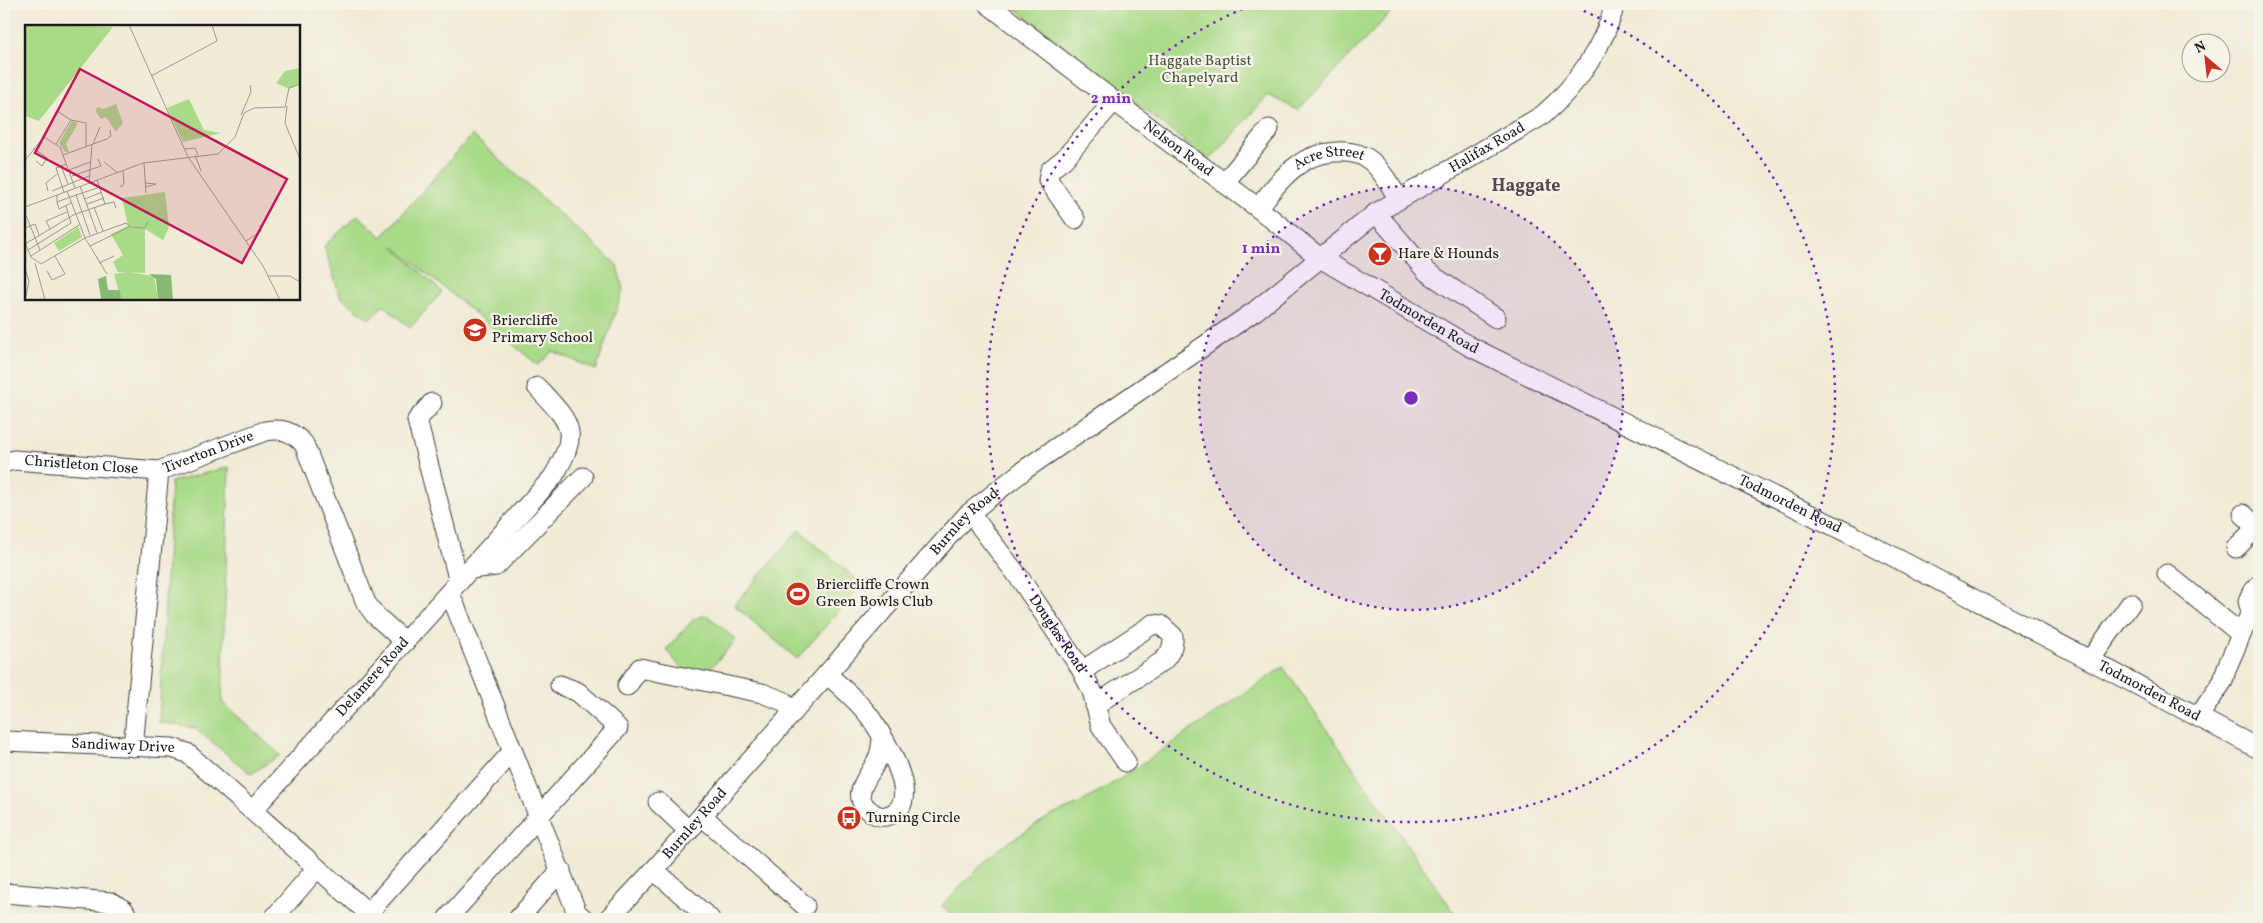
<svg xmlns="http://www.w3.org/2000/svg" width="2263" height="923" viewBox="0 0 2263 923" font-family="Vollkorn,serif">
  <style>
    .green { fill: #a9da88; stroke: #627b52 }
    .lines { fill: none; stroke-linecap: round; stroke-linejoin: round }
    .minor-casing { stroke: #3c3b38; stroke-width: 21 }
    .minor { stroke: #fff; stroke-width: 19 }
    .ring { fill: none; stroke: #7b2cbf; stroke-width: 2.5; stroke-dasharray: 2.5 5 }
    .labels { text-anchor: middle; dominant-baseline: central; stroke-width: 4.5; stroke-linejoin: round; paint-order: stroke }
    .park-label { font-size: 15px; fill: #46553c; stroke: #f7f3e8 }
    .street-label { font-size: 15px; fill: #1c1c1c; stroke: #f7f3e8 }
    .poi-label { font-size: 15px; fill: #1c1c1c; stroke: #f7f3e8; text-anchor: start }
    .quarter-label { font-size: 18px; font-weight: bold; fill: #57464f; stroke: #f7f3e8 }
    .inset-road { fill: none; stroke: #9b988c; stroke-width: 1 }
    .view { fill: #c2185b; fill-opacity: 0.15; stroke: #c2185b; stroke-width: 2.5 }
    .inset-edge { fill: none; stroke: #1c1c1c; stroke-width: 2.5 }
    .centre { fill: #7b2cbf; stroke: #f7f3e8; stroke-width: 2.5 }
    .ring-label { font-size: 15px; text-anchor: middle; font-weight: bold; fill: #7b2cbf; stroke: #f7f3e8; stroke-width: 4.5; stroke-linejoin: round; paint-order: stroke }
  </style>
  <rect width="100%" height="100%" fill="#f7f3e8"/>
  <filter id="ink" filterUnits="userSpaceOnUse"><feTurbulence type="fractalNoise" baseFrequency=".02" numOctaves="2"/><feDisplacementMap in="SourceGraphic" scale="10" xChannelSelector="R" yChannelSelector="G"/><feConvolveMatrix kernelMatrix="1 2 1 2 8 2 1 2 1" color-interpolation-filters="sRGB"/></filter>
  <filter id="wash" filterUnits="userSpaceOnUse"><feTurbulence type="fractalNoise" baseFrequency=".0096" numOctaves="4" result="noise"/><feDisplacementMap in="SourceGraphic" scale="20" xChannelSelector="R" yChannelSelector="G"/><feGaussianBlur stdDeviation="1.12" result="paint"/><feColorMatrix in="noise" values="0 0 0 0 0 0 0 0 0 0 0 0 0 0 0 0 0 1.4 0 .05"/><feComposite in="paint" operator="in"/></filter>
  <g filter="url(#wash)">
    <rect width="100%" height="100%" fill="#f0ebd6"/>
    <g class="green">
      <polygon points="1010,4 1399,4 1298,110 1268,95 1209,161"/>
      <polygon points="472,135 617,265 623,290 596,370 553,351 538,365 393,246 442,292 410,328 384,305 369,319 340,296 324,246 358,215 382,237"/>
      <polygon points="229,467 222,702 280,755 251,774 195,728 159,722 171,482"/>
      <polygon points="799,530 862,584 797,659 734,605"/>
      <polygon points="707,615 736,640 706,673 684,671 666,650 694,619"/>
      <polygon points="1283,667 1459,919 960,919 941,906 998,849 1050,816 1079,804 1123,777"/>
    </g>
  </g>
  <g filter="url(#ink)">
    <g class="lines">
      <defs>
        <g id="minor">
          <path id="s1" d="M988 4 1114 101 1258 208 1320 258 1469 346 1856 537 2259 749"/>
          <polyline points="1225,182 1269,129"/>
          <path id="s2" d="M1258 208C1270 193 1282 176 1298 165 1316 151 1352 146 1371 161 1383 171 1390 186 1399 199"/>
          <polyline points="1376,213 1427,272 1496,318"/>
          <polyline points="1075,219 1048,180 1050,170 1064,159 1114,101"/>
          <polyline points="432,403 417,420 459,582"/>
          <path id="s3" d="M4 463 14 460 159 471"/>
          <path id="s4" d="M970 513 1021 580 1081 669 1092 691 1101 726 1126 762"/>
          <polyline points="2243,514 2259,529"/>
          <polyline points="2236,548 2257,527"/>
          <polyline points="471,569 496,566 583,477"/>
          <polyline points="2167,574 2241,634"/>
          <polyline points="450,593 577,913 584,919"/>
          <polyline points="2090,660 2131,603"/>
          <path d="M1082 671 1153 624 1161 625 1173 636C1174 647 1170 654 1163 661L1095 705"/>
          <path d="M827 674C842 688 858 701 870 717 883 736 921 796 894 813 886 817 880 818 873 813 846 796 870 777 878 758 881 752 881 745 882 739"/>
          <polyline points="627,686 640,668 762,693 783,701 793,712"/>
          <polyline points="2199,716 2223,681 2227,667 2251,612 2248,601 2251,594 2259,585"/>
          <path id="s5" d="M4 741 172 748 187 753 375 919"/>
          <path id="s6" d="M133 747 159 471 265 431C282 428 292 431 304 444L366 603 375 615 405 642"/>
          <polyline points="658,802 689,831"/>
          <path id="s7" d="M253 810 553 477C581 430 571 424 537 387"/>
          <polyline points="702,816 805,906"/>
          <polyline points="654,870 710,919"/>
          <polyline points="4,893 111,902 124,910 129,919"/>
          <polyline points="368,913 513,751"/>
          <polyline points="273,919 317,868"/>
          <polyline points="447,919 618,728 578,692 560,685"/>
          <polyline points="518,919 561,870"/>
          <path id="s8" d="M608 919 654 870 967 515 1024 470 1255 311 1376 213 1543 115C1576 86 1604 47 1615 4"/>
        </g>
      </defs>
      <use href="#minor" class="minor-casing"/>
      <use href="#minor" class="minor"/>
    </g>
  </g>
  <circle cx="1411" cy="398" r="212" fill="#7b2cbf" fill-opacity=".12"/>
  <g class="ring">
    <circle cx="1411" cy="398" r="212"/>
    <path d="M1570 5A424 424 0 1 1 1252 5"/>
  </g>
  <defs>
    <symbol id="bar-disc" viewBox="-11 -11 22 22"><circle r="9.5" fill="#c8321e" stroke="#f7f3e8"/><path d="M-6-5H6L.8 .8V4.5H3.5V6h-7V4.5H-.8V.8Z" fill="#fff"/></symbol>
    <symbol id="school-disc" viewBox="-11 -11 22 22"><circle r="9.5" fill="#c8321e" stroke="#f7f3e8"/><path d="M0-5L7-2L0 1L-7-2ZM-4 1L0 2.5L4 1V4Q0 6-4 4Z" fill="#fff"/></symbol>
    <symbol id="stadium-disc" viewBox="-11 -11 22 22"><circle r="9.5" fill="#c8321e" stroke="#f7f3e8"/><path d="M0-5a6.5 5 0 1 0 0 10a6.5 5 0 1 0 0-10ZM-3.5-1.8h7v3.6h-7Z" fill="#fff"/></symbol>
    <symbol id="bus-disc" viewBox="-11 -11 22 22"><circle r="9.5" fill="#c8321e" stroke="#f7f3e8"/><path d="M-5-6H5V4H4V6H2V4H-2V6H-4V4H-5ZM-3.5-4V0h7V-4ZM-3.5 1.2v1.5H-2V1.2ZM2 1.2v1.5H3.5V1.2Z" fill="#fff"/></symbol>
  </defs>
  <g fill-rule="evenodd">
    <use href="#bar-disc" x="1366" y="240" width="28" height="28"/>
    <use href="#school-disc" x="461" y="316" width="28" height="28"/>
    <use href="#stadium-disc" x="784" y="580" width="28" height="28"/>
    <use href="#bus-disc" x="835" y="804" width="28" height="28"/>
  </g>
  <g class="labels">
    <g class="park-label">
      <text x="1200" y="61">Haggate Baptist<tspan x="1200" dy="17">Chapelyard</tspan></text>
    </g>
    <g class="street-label">
      <text stroke="none"><textPath href="#s1" startOffset="239">Nelson Road</textPath></text>
      <text stroke="none"><textPath href="#s8" startOffset="1178">Halifax Road</textPath></text>
      <text stroke="none"><textPath href="#s2" startOffset="92">Acre Street</textPath></text>
      <text stroke="none"><textPath href="#s1" startOffset="544">Todmorden Road</textPath></text>
      <text stroke="none"><textPath href="#s6" startOffset="330">Tiverton Drive</textPath></text>
      <text stroke="none"><textPath href="#s3" startOffset="78">Christleton Close</textPath></text>
      <text stroke="none"><textPath href="#s1" startOffset="949">Todmorden Road</textPath></text>
      <text stroke="none"><textPath href="#s8" startOffset="534">Burnley Road</textPath></text>
      <text stroke="none"><textPath href="#s4" startOffset="149">Douglas Road</textPath></text>
      <text stroke="none"><textPath href="#s7" startOffset="179">Delamere Road</textPath></text>
      <text stroke="none"><textPath href="#s1" startOffset="1354">Todmorden Road</textPath></text>
      <text stroke="none"><textPath href="#s5" startOffset="119">Sandiway Drive</textPath></text>
      <text stroke="none"><textPath href="#s8" startOffset="129">Burnley Road</textPath></text>
    </g>
    <g class="poi-label">
      <text x="1398" y="254">Hare &amp; Hounds</text>
      <text x="492" y="321">Briercliffe<tspan x="492" dy="17">Primary School</tspan></text>
      <text x="816" y="585">Briercliffe Crown<tspan x="816" dy="17">Green Bowls Club</tspan></text>
      <text x="866" y="818">Turning Circle</text>
    </g>
    <g class="quarter-label">
      <text x="1526" y="186">Haggate</text>
    </g>
  </g>
  <g transform="translate(25 25)">
    <rect width="275" height="275" fill="#f0ebd6"/>
    <path d="M0 0 88 2 14 96 0 91ZM275 43V59L264 64 251 58 260 46ZM164 74 179 105 196 108 158 117 142 83ZM91 79 98 98 91 107 81 92 76 94 71 87 72 82 78 84ZM47 96 53 98 41 119 44 127H40L34 118ZM140 167 144 202 138 215 120 204V248L93 247 88 237 98 230 86 209 103 201 97 173ZM53 202 57 212 34 226 29 218ZM102 247 129 251 133 275H96L89 249Z" fill="#a9da88"/>
    <path d="M124 249 146 250 148 275H133L131 254ZM81 251 83 265H95L96 275 76 274 73 254Z" fill="#86ba74"/>
    <path class="inset-road" d="M104 0 163 132 238 241 255 275M126 51 192 16 187 0M262 81 260 98 275 134M216 90 226 67 225 60M26 97 32 86 46 95M31 119 46 95 61 98V122M68 119 75 102M8 123 22 133 17 141 11 136M160 124 170 123 173 130M38 130 82 114 86 111 85 105M170 130 176 146M79 137 93 148M119 138 121 168M36 141 43 159M0 142 1 134 19 112 35 122 50 163M44 145 65 137M47 151 76 141 73 134M64 158 67 120M95 160 97 162 99 158 98 146M55 161 72 208M121 162 131 159 121 158M23 166 21 158 32 149M27 166 64 151M42 166 60 213 82 249M39 167 31 143 41 139M32 170V177L51 170 65 210M51 170 75 162M60 174 77 167M32 177 34 184 46 178M62 179 79 173M80 179 89 177 91 183M0 182 118 138 193 129 210 112 219 88 229 83 260 82 264 63 275 59M69 182 78 206M0 188 15 225M51 189 80 179 72 155M0 203 10 199 14 210M25 204 21 196 42 187M221 216 236 206 235 200M0 218 6 232 16 239 60 213 101 198 106 202 120 203 123 196M0 219 50 189M65 221 104 202M3 225 46 198 41 181M6 231 54 200M10 238 20 275M74 238 89 231M0 243 4 256 0 275M22 246 27 255 40 249 30 231M243 251H265L275 257"/>
    <path class="view" d="M55 44 262 154 217 238 10 128Z"/>
    <rect width="275" height="275" class="inset-edge"/>
  </g>
  <circle cx="1411" cy="398" r="8" class="centre"/>
  <g class="ring-label">
    <text x="1111" y="103">2 min</text>
    <text x="1261" y="253">1 min</text>
  </g>
  <rect width="2263" height="923" fill="none" stroke="#f7f3e8" stroke-width="20"/>
  <g transform="translate(2206 58) rotate(332)"><circle r="24" fill="#f7f3e8" stroke="#9f9d96"/>
  <path d="M0-4L9 19L0 12L-9 19Z" fill="#c8321e"/>
  <text y="-8" font-size="14" font-weight="bold" text-anchor="middle" fill="#1c1c1c">N</text>
  </g>
</svg>
